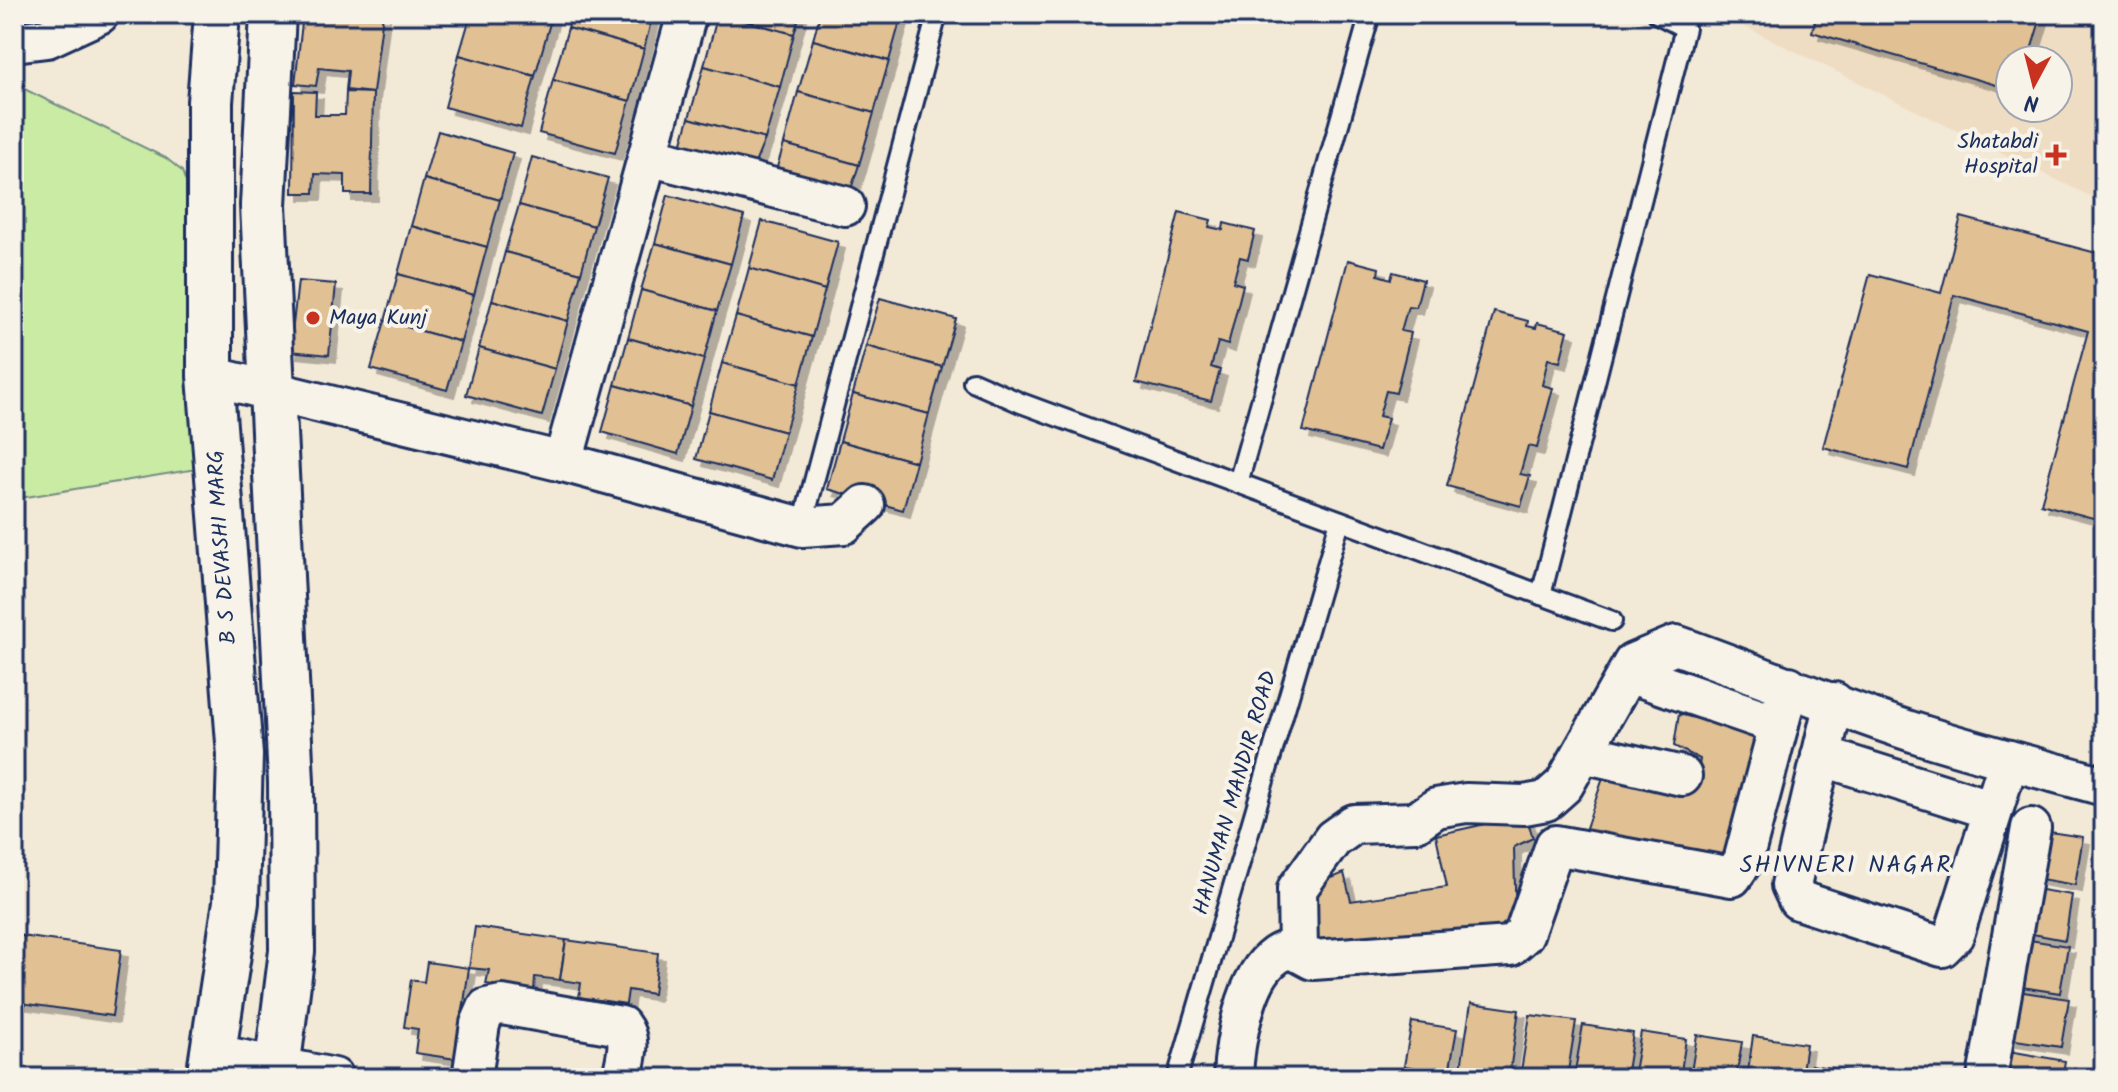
<svg xmlns="http://www.w3.org/2000/svg" width="2118" height="1092" viewBox="0 0 2118 1092" font-family="Kalam,sans-serif">
  <style>
    .built { fill: #eeddc3; fill-rule: evenodd }
    .green { fill: #caeba4; stroke: #728d81; stroke-width: 2 }
    .building { fill: #e1c093; stroke: #1b2f5e; stroke-width: 2; filter: url(#shadow) }
    .lines { fill: none; stroke-linecap: round; stroke-linejoin: round }
    .lane-casing { stroke: #1b2f5e; stroke-width: 24 }
    .street-casing { stroke: #1b2f5e; stroke-width: 44 }
    .secondary-casing { stroke: #1b2f5e; stroke-width: 50 }
    .lane { stroke: #f7f3e8; stroke-width: 18 }
    .street { stroke: #f7f3e8; stroke-width: 38 }
    .secondary { stroke: #f7f3e8; stroke-width: 44 }
    .poi-dot { fill: #c8321e; stroke: #f7f3e8; stroke-width: 3 }
    .labels { text-anchor: middle; dominant-baseline: central; stroke-width: 8; stroke-linejoin: round; paint-order: stroke }
    .poi-label { font-size: 22px; fill: #1b2f5e; stroke: #f7f3e8; text-anchor: end }
    .street-label { font-size: 22px; fill: #1b2f5e; stroke: #f7f3e8 }
    .neighbourhood-label { font-size: 24px; letter-spacing: 2px; fill: #1b2f5e; stroke: #f7f3e8 }
  </style>
  <defs>
    <filter id="shadow"><feDropShadow dx="7" dy="7" stdDeviation="0" flood-color="#0004"/></filter>
  </defs>
  <rect width="100%" height="100%" fill="#f3e9d7"/>
  <filter id="ink" filterUnits="userSpaceOnUse"><feTurbulence type="fractalNoise" baseFrequency=".0125" numOctaves="2"/><feDisplacementMap in="SourceGraphic" scale="16" xChannelSelector="R" yChannelSelector="G"/><feConvolveMatrix kernelMatrix="1 2 1 2 8 2 1 2 1" color-interpolation-filters="sRGB"/></filter>
  <g filter="url(#ink)">
    <path class="built" d="M1719 14H2104V203ZM2010 60H2058V108H2010Z"/>
    <polygon class="green" points="14,84 166,158 182,171 190,194 227,464 14,499"/>
    <g class="building">
      <polygon points="303,14 383,14 373,93 346,90 348,71 319,68 316,86 295,84"/>
      <polygon points="471,14 516,14 550,23 535,76 459,55"/>
      <polygon points="516,14 552,14 550,23"/>
      <polygon points="572,14 653,14 644,49 568,28"/>
      <polygon points="718,14 794,34 780,87 704,66"/>
      <polygon points="721,14 800,14 794,34"/>
      <polygon points="820,14 902,14 889,61 813,40"/>
      <polygon points="1817,14 2042,14 2028,60 2010,60 2010,89 1812,32"/>
      <polygon points="568,28 644,49 630,101 553,80"/>
      <polygon points="813,40 889,61 874,113 798,92"/>
      <polygon points="459,55 535,76 521,128 445,107"/>
      <polygon points="704,66 780,87 765,139 689,118"/>
      <polygon points="553,80 630,101 615,153 539,133"/>
      <polygon points="294,91 316,92 315,115 345,115 346,92 373,93 371,194 345,194 345,175 315,174 314,193 293,193"/>
      <polygon points="798,92 874,113 859,165 784,144"/>
      <polygon points="689,118 765,139 754,166 681,146"/>
      <polygon points="438,131 513,153 500,200 424,179"/>
      <polygon points="784,144 859,165 851,189 777,167"/>
      <polygon points="532,157 608,178 594,226 519,205"/>
      <polygon points="424,179 500,200 487,247 411,226"/>
      <polygon points="668,195 744,216 731,264 655,243"/>
      <polygon points="519,205 594,226 581,273 505,252"/>
      <polygon points="1179,212 1211,220 1209,227 1223,230 1224,223 1255,231 1248,259 1240,257 1233,282 1243,285 1228,345 1218,342 1211,367 1220,370 1211,401 1136,382"/>
      <polygon points="1961,217 2104,255 2104,521 2041,504 2088,331 1954,295 1908,469 1823,447 1870,274 1941,293"/>
      <polygon points="762,221 838,242 825,290 749,268"/>
      <polygon points="411,226 487,247 474,295 398,274"/>
      <polygon points="655,243 731,264 717,311 641,290"/>
      <polygon points="505,252 581,273 568,321 492,300"/>
      <polygon points="1348,260 1379,268 1378,275 1391,279 1393,272 1423,280 1416,307 1408,306 1401,331 1411,333 1396,393 1386,391 1379,416 1388,418 1379,450 1303,431"/>
      <polygon points="749,268 825,290 812,337 736,316"/>
      <polygon points="398,274 474,295 461,342 385,321"/>
      <polygon points="298,281 336,284 329,355 290,351"/>
      <polygon points="641,290 717,311 704,359 628,338"/>
      <polygon points="880,298 956,319 942,367 866,346"/>
      <polygon points="492,300 568,321 555,369 479,348"/>
      <polygon points="1494,312 1528,321 1527,326 1536,328 1537,323 1568,331 1560,362 1548,359 1542,385 1553,388 1537,448 1528,446 1520,474 1530,476 1521,506 1447,486"/>
      <polygon points="736,316 812,337 799,384 722,363"/>
      <polygon points="385,321 461,342 447,390 371,369"/>
      <polygon points="628,338 704,359 691,406 615,385"/>
      <polygon points="866,346 942,367 929,414 853,394"/>
      <polygon points="479,348 555,369 542,416 466,395"/>
      <polygon points="722,363 799,384 785,432 709,411"/>
      <polygon points="615,385 691,406 678,454 602,432"/>
      <polygon points="853,394 929,414 916,462 840,441"/>
      <polygon points="709,411 785,432 772,480 696,459"/>
      <polygon points="840,441 916,462 903,510 827,489"/>
      <polygon points="1679,714 1763,736 1733,864 1585,831 1603,778 1695,792 1700,759 1674,746"/>
      <polygon points="1526,815 1533,838 1514,847 1516,928 1311,949 1310,887 1344,873 1351,901 1447,887 1436,835"/>
      <polygon points="2043,831 2083,837 2075,885 2035,878"/>
      <polygon points="2029,888 2072,895 2065,940 2022,932"/>
      <polygon points="475,927 566,940 560,980 535,977 534,991 486,984 489,970 469,968"/>
      <polygon points="14,935 121,950 112,1016 14,1002"/>
      <polygon points="2023,939 2068,946 2060,993 2015,986"/>
      <polygon points="566,940 658,953 653,994 628,990 626,1004 579,997 581,983 560,980"/>
      <polygon points="427,962 469,968 456,1059 415,1053 418,1029 404,1027 411,980 424,982"/>
      <polygon points="2017,991 2069,999 2061,1047 2009,1039"/>
      <polygon points="1471,1003 1519,1010 1509,1078 1460,1074"/>
      <polygon points="1530,1015 1576,1021 1567,1078 1521,1071"/>
      <polygon points="1412,1022 1457,1029 1449,1073 1404,1066"/>
      <polygon points="1583,1025 1633,1033 1626,1078 1574,1077"/>
      <polygon points="1641,1032 1686,1039 1680,1078 1633,1078"/>
      <polygon points="1697,1035 1742,1042 1736,1078 1690,1078"/>
      <polygon points="1753,1036 1806,1044 1801,1078 1747,1078"/>
      <polygon points="2009,1051 2065,1061 2062,1078 2005,1078"/>
      <polygon points="1811,1065 1891,1078 1809,1078"/>
    </g>
    <g class="lines">
      <defs>
        <g id="lane">
          <polyline points="973,382 1021,403 1612,621"/>
          <polyline points="1238,483 1370,14"/>
          <polyline points="802,527 937,14"/>
          <polyline points="1541,595 1685,28 1658,14"/>
          <polyline points="1177,1078 1340,521"/>
        </g>
        <g id="street">
          <polyline points="14,42 47,38 99,14"/>
          <polyline points="648,156 845,206"/>
          <polyline points="210,376 563,462 802,527 844,524 865,505"/>
          <polyline points="563,462 687,14"/>
          <polyline points="1628,673 1779,725"/>
          <path d="M1789 686 1743 861 1732 877 1555 845 1524 934 1510 946 1313 960 1298 952 1297 889 1333 839 1354 824 1416 822 1436 808 1466 803 1524 805 1546 801 1564 785 1633 663 1676 645C1758 674 1839 709 1922 735 1982 754 2043 769 2104 786"/>
          <polyline points="1834,702 1791,885 1798,900 1942,947 1954,935 2009,760"/>
          <polyline points="1583,753 1682,776"/>
          <polyline points="1821,756 1993,810"/>
          <polyline points="214,1054 334,1078"/>
          <path d="M472 1078 480 1024 487 1008 502 1005 621 1026C633 1041 625 1060 622 1078"/>
          <path d="M1233 1078C1234 1045 1245 977 1275 956 1281 951 1291 949 1298 946"/>
          <polyline points="1987,1078 2031,828"/>
        </g>
        <g id="secondary">
          <polyline points="273,14 263,205 291,782 292,951 276,1078"/>
          <polyline points="209,1078 236,902 240,755 210,376 210,102 217,14"/>
        </g>
      </defs>
      <use href="#lane" class="lane-casing"/>
      <use href="#street" class="street-casing"/>
      <use href="#secondary" class="secondary-casing"/>
      <use href="#lane" class="lane"/>
      <use href="#street" class="street"/>
      <use href="#secondary" class="secondary"/>
    </g>
  </g>
  <g class="poi-dot">
    <path d="M2052 143h8v8h8v8h-8v8h-8v-8h-8v-8h8z"/>
    <circle cx="313" cy="318" r="8"/>
  </g>
  <g class="labels">
    <g class="poi-label">
      <text x="2038" y="142">Shatabdi<tspan x="2038" dy="25">Hospital</tspan></text>
      <text x="329" y="318" text-anchor="start">Maya Kunj</text>
    </g>
    <g class="street-label">
      <text transform="translate(223 547) rotate(-94)">B S DEVASHI MARG</text>
      <text transform="translate(1236 793) rotate(-74)">HANUMAN MANDIR ROAD</text>
    </g>
    <g class="neighbourhood-label">
      <text x="1846" y="865">SHIVNERI NAGAR</text>
    </g>
  </g>
  <rect width="2118" height="1092" fill="none" stroke="#f7f3e8" stroke-width="48"/>
  <rect x="24" y="24" width="2070" height="1044" fill="none" stroke="#1b2f5e" stroke-width="3" filter="url(#ink)"/>
  <g transform="translate(2034 84) rotate(187)"><circle r="38" fill="#f7f3e8" stroke="#9fa5b1" stroke-width="2"/>
  <path d="M0-6L14 30L0 20L-14 30Z" fill="#c8321e"/>
  <text y="-12" font-size="22" font-weight="bold" text-anchor="middle" fill="#1b2f5e">N</text>
  </g>
</svg>
